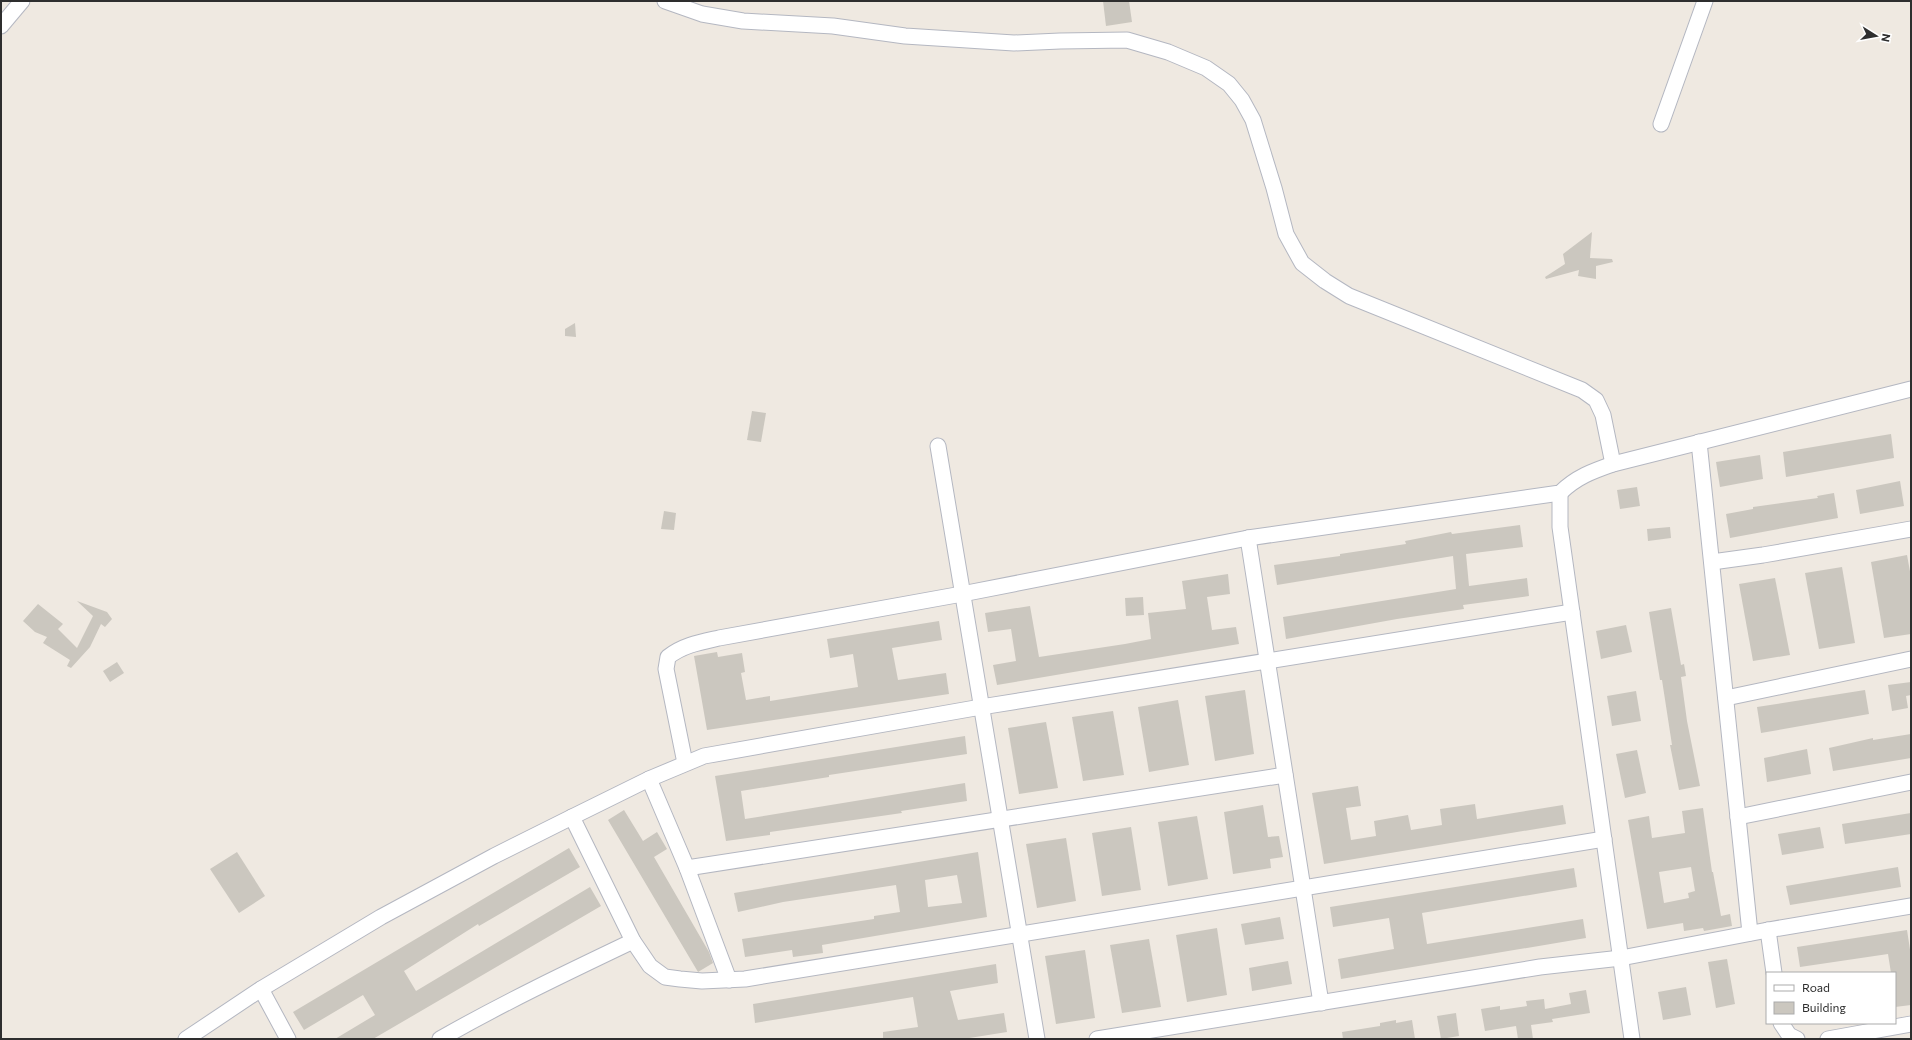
<svg xmlns="http://www.w3.org/2000/svg" width="1912" height="1040" viewBox="0 0 1912 1040" font-family="Commissioner,sans-serif">
  <style>
    .building { fill: #cbc7bf; fill-rule: evenodd }
    .lines { fill: none; stroke-linecap: round; stroke-linejoin: round }
    .minor-casing { stroke: #b4b7c1; stroke-width: 17 }
    .minor { stroke: #fff; stroke-width: 15 }
  </style>
  <rect width="100%" height="100%" fill="#efe9e1"/>
  <g class="building">
    <polygon points="1103,1 1129,1 1132,22 1106,26"/>
    <polygon points="1592,232 1590,258 1612,259 1613,262 1596,266 1596,279 1578,276 1579,270 1546,279 1545,277 1565,264 1563,254"/>
    <polygon points="575,323 576,337 565,336 565,329"/>
    <polygon points="752,411 766,413 761,442 747,440"/>
    <polygon points="1891,434 1894,458 1786,477 1783,452"/>
    <polygon points="1760,455 1763,479 1720,487 1716,462"/>
    <polygon points="1900,481 1904,506 1860,514 1856,490"/>
    <polygon points="1637,487 1640,506 1620,509 1617,490"/>
    <polygon points="1834,493 1838,518 1730,538 1726,514 1753,509 1753,507 1818,498 1817,496"/>
    <polygon points="664,511 676,513 674,530 661,529"/>
    <polygon points="1520,525 1523,547 1466,554 1469,586 1527,578 1529,596 1463,605 1464,609 1397,619 1286,639 1283,617 1456,589 1453,556 1277,585 1274,565 1340,556 1340,554 1406,544 1405,541 1451,532 1452,534"/>
    <polygon points="1670,527 1671,538 1648,541 1647,529"/>
    <polygon points="1907,555 1911,577 1911,634 1884,638 1871,562"/>
    <polygon points="1842,567 1855,643 1819,649 1805,573"/>
    <polygon points="1228,574 1230,594 1207,597 1212,630 1236,627 1239,644 997,685 993,665 1016,661 1011,629 988,632 985,613 1030,606 1039,657 1125,644 1151,639 1148,613 1186,609 1182,581"/>
    <polygon points="1775,578 1790,655 1753,661 1739,584"/>
    <polygon points="1143,597 1144,615 1126,616 1125,598"/>
    <polygon points="77,601 107,612 112,619 105,627 101,624 90,647 71,668 67,666 70,660 43,643 47,637 35,632 23,621 38,604 63,624 58,629 77,648 93,616"/>
    <polygon points="1671,608 1681,665 1684,664 1686,676 1681,677 1687,721 1700,786 1679,790 1670,745 1672,745 1662,680 1660,680 1649,612"/>
    <polygon points="939,621 942,640 892,648 898,680 946,673 949,694 707,730 694,656 717,652 718,657 742,653 745,672 741,673 746,700 770,696 770,701 858,687 853,654 830,658 827,639"/>
    <polygon points="1626,625 1632,652 1601,659 1596,631"/>
    <polygon points="117,662 124,673 110,682 103,671"/>
    <polygon points="1911,682 1911,695 1906,696 1908,708 1892,711 1888,685"/>
    <polygon points="1245,690 1254,754 1215,761 1205,696"/>
    <polygon points="1865,690 1869,714 1761,733 1757,707"/>
    <polygon points="1636,691 1641,721 1612,726 1607,696"/>
    <polygon points="1178,700 1189,765 1149,772 1138,707"/>
    <polygon points="1113,711 1124,775 1083,781 1072,717"/>
    <polygon points="1046,722 1058,788 1019,794 1008,728"/>
    <polygon points="1911,734 1911,758 1833,771 1829,748 1873,738 1873,740"/>
    <polygon points="965,736 967,754 829,775 829,777 741,791 745,819 965,783 967,801 901,811 902,813 770,832 770,835 726,841 715,776"/>
    <polygon points="1807,749 1811,774 1767,782 1764,758"/>
    <polygon points="1637,750 1646,793 1625,798 1616,754"/>
    <polygon points="1358,786 1361,806 1346,808 1351,840 1376,836 1374,821 1408,815 1411,830 1442,825 1440,809 1475,804 1477,819 1563,805 1566,824 1324,864 1312,793"/>
    <polygon points="1263,805 1268,837 1279,836 1283,857 1270,859 1271,868 1233,874 1224,812"/>
    <path d="M1703 808 1712 872H1713L1721 916 1730 914 1732 926 1704 931 1703 928 1684 931 1683 923 1647 929 1628 820 1649 816 1652 838 1685 833 1682 811ZM1691 867 1695 891 1688 893 1689 898 1664 903 1659 872Z"/>
    <polygon points="624,810 643,841 657,832 667,849 654,857 709,952 713,963 698,972 608,820"/>
    <polygon points="1911,813 1911,834 1845,844 1842,824"/>
    <polygon points="1197,816 1208,879 1168,886 1158,822"/>
    <polygon points="1131,827 1141,890 1102,896 1092,833"/>
    <polygon points="1820,827 1824,848 1782,855 1778,834"/>
    <polygon points="1066,838 1076,901 1037,908 1026,844"/>
    <polygon points="569,848 580,867 479,926 478,924 404,971 416,991 590,887 601,906 373,1039 335,1039 375,1015 363,995 304,1030 293,1012"/>
    <polygon points="237,852 265,896 239,913 210,869"/>
    <path d="M978 852 987 917 822 945 823 953 793 957 792 950 745 957 742 939 874 919V916L900 912 896 885 783 902 738 912 734 893ZM957 875 962 903 928 907 925 880Z"/>
    <polygon points="1898,867 1901,887 1790,905 1786,886"/>
    <polygon points="1574,868 1577,887 1422,913 1427,944 1583,919 1586,938 1341,979 1338,959 1394,949 1389,918 1333,927 1330,907"/>
    <polygon points="1280,917 1284,939 1245,945 1241,924"/>
    <polygon points="1217,928 1227,995 1187,1002 1176,935"/>
    <polygon points="1907,930 1911,956 1911,1005 1895,1007 1895,973 1891,973 1888,954 1800,967 1797,947"/>
    <polygon points="1149,939 1161,1007 1122,1013 1110,945"/>
    <polygon points="1085,950 1095,1018 1056,1024 1045,956"/>
    <polygon points="1727,959 1735,1004 1716,1008 1708,962"/>
    <polygon points="1288,961 1292,984 1252,991 1249,968"/>
    <polygon points="996,964 998,983 950,991 958,1020 1004,1013 1007,1032 963,1039 883,1039 883,1032 918,1027 913,997 755,1023 753,1004"/>
    <polygon points="1686,987 1691,1015 1663,1020 1658,992"/>
    <polygon points="1586,990 1590,1013 1552,1019 1553,1022 1531,1025 1533,1039 1518,1039 1516,1026 1485,1031 1481,1009 1500,1006 1500,1010 1527,1006 1526,1001 1544,999 1545,1009 1571,1004 1569,993"/>
    <polygon points="1456,1013 1459,1036 1441,1039 1437,1016"/>
    <polygon points="1396,1020 1396,1023 1412,1020 1415,1039 1343,1039 1342,1032 1380,1026 1380,1023"/>
  </g>
  <g class="lines">
    <defs>
      <g id="minor">
        <polyline points="665,1 702,14 743,21 833,26 905,36 1014,43 1060,41 1127,40 1168,52 1206,68 1229,84 1242,100 1253,120 1274,188 1286,234 1302,263 1325,281 1349,296 1582,390 1596,400 1603,415 1613,464"/>
        <polyline points="1,26 22,1"/>
        <polyline points="1661,124 1705,1"/>
        <polyline points="1699,442 1750,933"/>
        <polyline points="938,446 1037,1039"/>
        <polyline points="1560,493 1560,527 1632,1039"/>
        <polyline points="1248,538 1321,1003"/>
        <polyline points="1712,562 1763,555 1911,529"/>
        <polyline points="1726,698 1911,659"/>
        <path d="M685 763 666 669 668 657C683 645 701 642 719 638L962 594 1248 538 1560 493C1576 477 1593 471 1613 464L1911 389"/>
        <polyline points="649,779 687,868 729,980"/>
        <polyline points="572,817 633,941 650,966 665,977 680,979 702,981 745,979 1604,839"/>
        <polyline points="1738,817 1911,782"/>
        <polyline points="687,868 1285,775"/>
        <polyline points="1768,930 1774,973"/>
        <polyline points="261,989 288,1039"/>
        <polyline points="1781,1023 1789,1035 1797,1039"/>
        <polyline points="186,1039 261,989 381,917 494,856 572,817 649,779 704,756 981,707 1572,612"/>
        <path d="M440 1039C503 1003 568 972 633 941"/>
        <polyline points="1097,1039 1540,967 1621,958 1768,930 1911,906"/>
        <polyline points="1828,1039 1911,1024"/>
      </g>
    </defs>
    <use href="#minor" class="minor-casing"/>
    <use href="#minor" class="minor"/>
  </g>
  <rect width="1912" height="1040" fill="none" stroke="#2e2e2e" stroke-width="4"/>
  <rect x="1766" y="972" width="130" height="52" fill="#ffffff" stroke="#ababab"/>
  <rect x="1774" y="985" width="20" height="6" fill="#ffffff" stroke="#ababab"/>
  <text x="1802" y="992" font-size="12" fill="#2e2e2e">Road</text>
  <rect x="1774" y="1002" width="20" height="12" fill="#cbc7bf" stroke="#ababab"/>
  <text x="1802" y="1012" font-size="12" fill="#2e2e2e">Building</text>
  <g transform="translate(1876 36) rotate(101)" stroke="#ffffff" stroke-width="3" paint-order="stroke">
  <path d="M0-3L7 15L0 10L-7 15Z" fill="#2e2e2e"/>
  <text y="-6" font-size="11" font-weight="bold" text-anchor="middle" fill="#2e2e2e">N</text>
  </g>
</svg>
